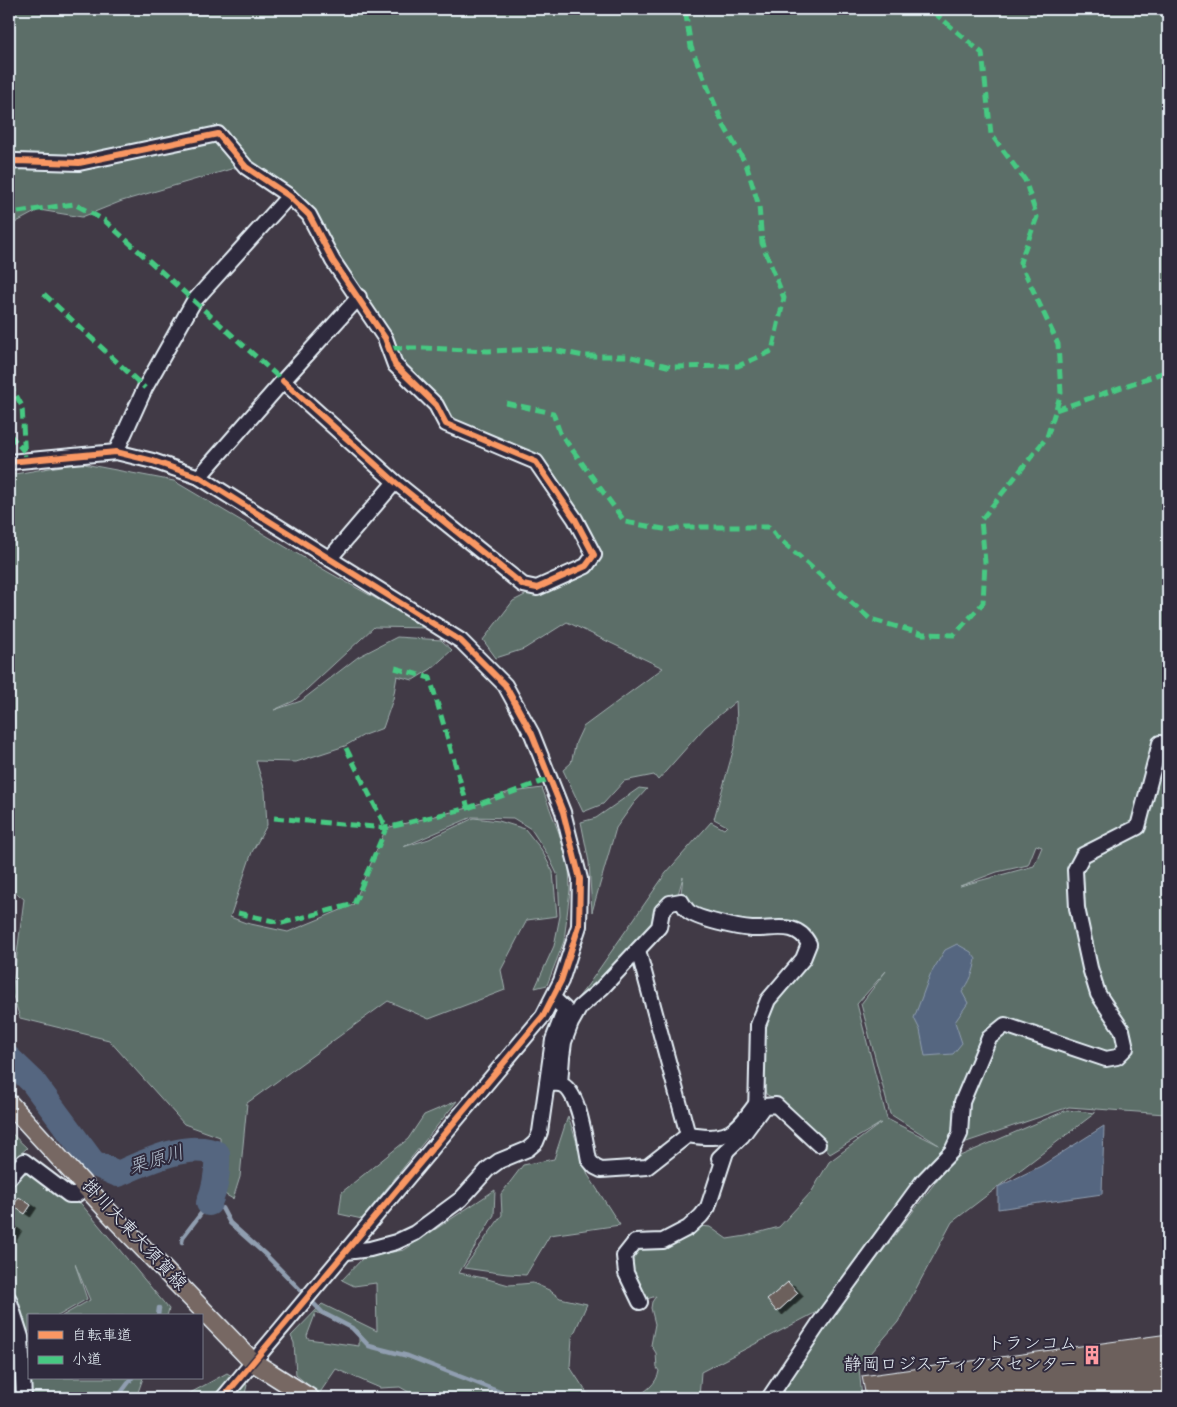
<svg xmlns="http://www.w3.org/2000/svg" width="1177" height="1407" viewBox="0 0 1177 1407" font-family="Dekko,'Klee One',sans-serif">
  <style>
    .green { fill: #5b6e67; stroke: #a2b0b0; fill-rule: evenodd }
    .water { fill: #556680; stroke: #909eb0 }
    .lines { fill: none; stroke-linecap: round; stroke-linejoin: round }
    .stream { stroke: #909eb0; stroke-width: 4.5 }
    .river { stroke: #556680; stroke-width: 26 }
    .building { fill: #6c605b; stroke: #e8f1f8; filter: url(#shadow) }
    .minor-casing { stroke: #e8f1f8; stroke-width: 18 }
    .major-casing { stroke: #e8f1f8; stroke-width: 21 }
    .minor { stroke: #2f2a3d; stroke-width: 14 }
    .major { stroke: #776864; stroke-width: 18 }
    .quiet { stroke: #46c982; stroke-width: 5; stroke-dasharray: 10 5; stroke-linecap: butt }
    .cycleway-casing { stroke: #2f2a3d; stroke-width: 9 }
    .cycleway { stroke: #f99763; stroke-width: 6 }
    .labels { text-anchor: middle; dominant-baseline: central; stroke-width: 4; stroke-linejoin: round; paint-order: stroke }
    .street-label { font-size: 18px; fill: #e8f1f8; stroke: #2f2a3d }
    .poi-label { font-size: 18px; fill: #e8f1f8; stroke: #2f2a3d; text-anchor: end }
    .water-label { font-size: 19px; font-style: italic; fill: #adb9c8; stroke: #2f2a3d }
  </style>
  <defs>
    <filter id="shadow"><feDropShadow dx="5.5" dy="3" stdDeviation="0" flood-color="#0009"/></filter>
  </defs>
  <rect width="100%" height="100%" fill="#413a46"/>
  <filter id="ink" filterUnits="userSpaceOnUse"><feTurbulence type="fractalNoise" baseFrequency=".02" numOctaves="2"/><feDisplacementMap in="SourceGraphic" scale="10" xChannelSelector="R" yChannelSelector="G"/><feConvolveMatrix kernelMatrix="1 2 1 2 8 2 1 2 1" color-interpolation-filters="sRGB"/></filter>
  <g filter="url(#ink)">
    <g class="green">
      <path d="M9 9H1168V1231L1165 1114 1069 1107 946 1149 834 1303 701 1372 699 1398H634C645 1392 657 1384 659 1371L657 1368 656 1353 651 1345 655 1324 651 1308 652 1302 656 1296 644 1300 626 1273 633 1244 692 1225 710 1227 727 1239 746 1236 779 1227 812 1191 829 1162 881 1123 830 1154 793 1110 766 1094 760 1070 769 1008 801 970 800 933 688 911 681 894 683 877 677 898 657 929 561 1019 588 985 666 873 711 822 724 829 727 826 714 819 735 744 737 724 736 701 705 727 658 780 654 775 624 781 603 804 583 812 563 770 571 763 576 742 583 727 663 668 567 622 524 649 496 658 483 640 513 601 597 559 536 462 450 422 399 364 310 209 248 164 122 201 82 217 39 210 9 226ZM1036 845 1042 847 1034 866 960 886 997 872 1028 865ZM886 971 861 1004 890 1114 939 1145 887 1119 857 1004Z"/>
      <polygon points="79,463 174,481 328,572 429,628 374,627 294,701 274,710 301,701 358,657 397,637 441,640 452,650 431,669 413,680 397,676 393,699 383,728 364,735 345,746 296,762 256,761 265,791 267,825 252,852 230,917 246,923 288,932 353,905 386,828 468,808 506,793 542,788 559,833 569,868 570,890 564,941 547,985 535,988 554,946 560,916 558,876 548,855 531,829 513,818 472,817 403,847 429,839 474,818 499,821 525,829 541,849 553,872 557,916 527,920 501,970 505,990 429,1019 388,1001 247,1103 240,1177 233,1199 221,1192 220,1137 184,1124 109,1040 20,1018 12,993 24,899 9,887 9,475"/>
      <polygon points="639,788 647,789 634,803 616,828 592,912 589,862 581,822 596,818"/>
      <polygon points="457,1101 362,1219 339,1214 342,1192 408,1139 424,1115"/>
      <polygon points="1067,1110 1095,1113 952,1222 898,1322 859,1367 862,1398 778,1398 818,1336 953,1159"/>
      <polygon points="568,1116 588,1175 620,1225 550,1235 526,1275 507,1274 464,1268 502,1215 501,1194 523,1165 554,1159"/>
      <polygon points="9,1131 27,1148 9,1164"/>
      <polygon points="25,1164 77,1199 169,1309 167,1316 62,1316 90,1300 75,1264 87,1299 58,1316 29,1316 29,1332 25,1334 29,1334 29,1378 143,1378 136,1398 9,1398 9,1241 16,1220 9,1207 9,1182"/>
      <path d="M495 1190 494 1215 459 1273 484 1278 509 1285 533 1283 549 1290 560 1298 587 1304 572 1338 570 1367 587 1393 600 1398H419L400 1387 380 1388 336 1369 319 1394 296 1375 294 1343 291 1336 322 1304 377 1331 376 1283 354 1286 342 1280 364 1257 404 1250ZM316 1312 359 1331V1346L308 1339 307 1336Z"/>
      <polygon points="227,1373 247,1385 244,1398 181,1398"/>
    </g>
    <g class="water">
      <path d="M957 944 971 952 976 959C974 972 970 982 962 992L968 1003 955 1022 962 1043 953 1054 925 1056 920 1030 914 1018 930 975 945 950Z"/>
      <polygon points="1104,1126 1102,1194 998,1209 998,1187 1041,1166"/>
    </g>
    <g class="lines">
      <g class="stream">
        <polyline points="182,1242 183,1237 209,1203 222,1208 230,1223 266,1255 323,1313 352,1328 369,1346 408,1356 515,1398"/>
        <polyline points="158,1316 159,1308"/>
        <polyline points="117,1398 132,1378"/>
      </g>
      <path class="river" d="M9 1059 33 1082 93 1163 118 1174C143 1163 191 1140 217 1154 218 1172 216 1187 209 1203"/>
    </g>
    <g class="building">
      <polygon points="19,1197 31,1205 25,1214 13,1206"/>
      <polygon points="9,1223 16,1228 9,1241"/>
      <polygon points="788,1282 798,1293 777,1312 767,1300"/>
      <polygon points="1168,1334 1168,1398 866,1398 862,1376"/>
    </g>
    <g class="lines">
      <defs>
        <g id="minor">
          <polyline points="9,163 16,161 79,163 218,134 246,167 289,196 309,215 333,261 385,338 395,365 436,405 446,424 536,462 575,519 594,555 586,566 537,588 523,585 395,482 283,381"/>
          <polyline points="116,452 145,388 194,301 289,196"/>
          <polyline points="9,462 116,452 153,461 199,477 461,641 505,685 532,734 563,812 580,879 579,926 561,981 543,1016 223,1398"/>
          <polyline points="199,477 283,381 359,297"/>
          <polyline points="330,558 395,482"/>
          <path d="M638 950 688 1135C726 1141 734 1135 756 1104"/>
          <path d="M552 1084C553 1084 560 1083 560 1084 580 1090 585 1142 589 1160L595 1167 601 1170 647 1167 688 1135"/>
          <path d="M560 1084 562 1057 564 1042 571 1023 580 1007 602 988 659 927 662 911 670 903 681 901C683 904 685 908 688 911 696 919 739 928 752 929 773 930 797 920 809 944L803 959 768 1000 758 1025 756 1115"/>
          <polyline points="719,1158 742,1136 764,1106 776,1105 818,1144"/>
          <polyline points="9,1178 24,1161 69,1195 76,1195 86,1187"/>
          <polyline points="346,1252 370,1249 396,1242 415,1233 461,1199 488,1169 499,1161 528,1149 536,1142 540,1132 553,1040 565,1009 553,998"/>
          <polyline points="9,1299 21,1337 24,1398"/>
          <polyline points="640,1302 626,1273 624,1256 635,1242 663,1241 688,1228 701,1216 708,1207 726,1152"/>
          <polyline points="769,1398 820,1322 923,1181 952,1151 960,1134 962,1102 989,1038 1005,1025 1106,1059 1117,1057 1126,1048 1122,1030 1098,994 1090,968 1077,908 1075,870 1083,855 1138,827 1160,743"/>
        </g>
        <polyline id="major" points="9,1103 117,1221 253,1362 310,1398"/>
      </defs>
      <use href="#minor" class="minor-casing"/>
      <use href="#major" class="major-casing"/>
      <use href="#minor" class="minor"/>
      <use href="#major" class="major"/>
      <g class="quiet">
        <polyline points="18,212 74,204 104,220 283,381"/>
        <polyline points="44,294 145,388"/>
        <polyline points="392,348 424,348 488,351 548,349 584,356 628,356 671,367 738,366 772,351 784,298 762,243 759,206 746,164 723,124 691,47 685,9"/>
        <polyline points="9,383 22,406 25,460"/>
        <polyline points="506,403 553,413 560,433 625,522 669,530 685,527 769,527 776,536 870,619 923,634 954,635 983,603 985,562 981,520 1047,437 1061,393 1058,344 1020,262 1037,217 1025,180 991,134 982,53 930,9"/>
        <polyline points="1056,410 1168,371"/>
        <polyline points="9,434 24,451"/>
        <polyline points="395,668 430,678 468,808"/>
        <polyline points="346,748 386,828"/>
        <polyline points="274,818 386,828"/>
        <polyline points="238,913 282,923 354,904 386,828 468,808 549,779"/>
      </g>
      <defs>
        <g id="cycleway">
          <polyline points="9,163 16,161 79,163 218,134 246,167 289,196 309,215 333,261 385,338 395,365 436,405 446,424 536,462 575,519 594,555 586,566 537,588 523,585 395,482 283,381"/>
          <polyline points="9,462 116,452 153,461 199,477 461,641 505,685 532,734 563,812 580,879 579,926 561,981 543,1016 223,1398"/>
        </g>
      </defs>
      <use href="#cycleway" class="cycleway-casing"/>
      <use href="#cycleway" class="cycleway"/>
    </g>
  </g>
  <defs>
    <symbol id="building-bare" viewBox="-9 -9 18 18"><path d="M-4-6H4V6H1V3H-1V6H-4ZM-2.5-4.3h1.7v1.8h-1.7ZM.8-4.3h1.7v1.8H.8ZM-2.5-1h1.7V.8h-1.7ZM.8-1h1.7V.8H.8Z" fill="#ff9aa2" stroke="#2f2a3d" stroke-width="2.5" paint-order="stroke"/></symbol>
  </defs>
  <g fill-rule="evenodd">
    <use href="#building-bare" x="1078" y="1341" width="28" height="28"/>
  </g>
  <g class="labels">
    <g class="street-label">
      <text transform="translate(133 1236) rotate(47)">掛川大東大須賀線</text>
    </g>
    <g class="poi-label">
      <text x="1077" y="1345">トランコム<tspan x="1077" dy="21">静岡ロジスティクスセンター</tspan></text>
    </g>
    <g class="water-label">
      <text transform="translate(157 1162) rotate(-17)">栗原川</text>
    </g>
  </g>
  <rect width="1177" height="1407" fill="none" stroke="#2f2a3d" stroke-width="30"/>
  <rect x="15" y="15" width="1147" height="1377" fill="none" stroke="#e8f1f8" stroke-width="2" filter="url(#ink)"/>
  <rect x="28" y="1314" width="175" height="65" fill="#2f2a3d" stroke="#797a88"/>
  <rect x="38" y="1331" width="25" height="8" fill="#f99763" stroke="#797a88"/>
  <text x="72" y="1340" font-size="15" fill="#e8f1f8">自転車道</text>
  <rect x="38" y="1356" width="25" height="8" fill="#46c982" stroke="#797a88"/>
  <text x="72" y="1364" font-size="15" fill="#e8f1f8">小道</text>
</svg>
